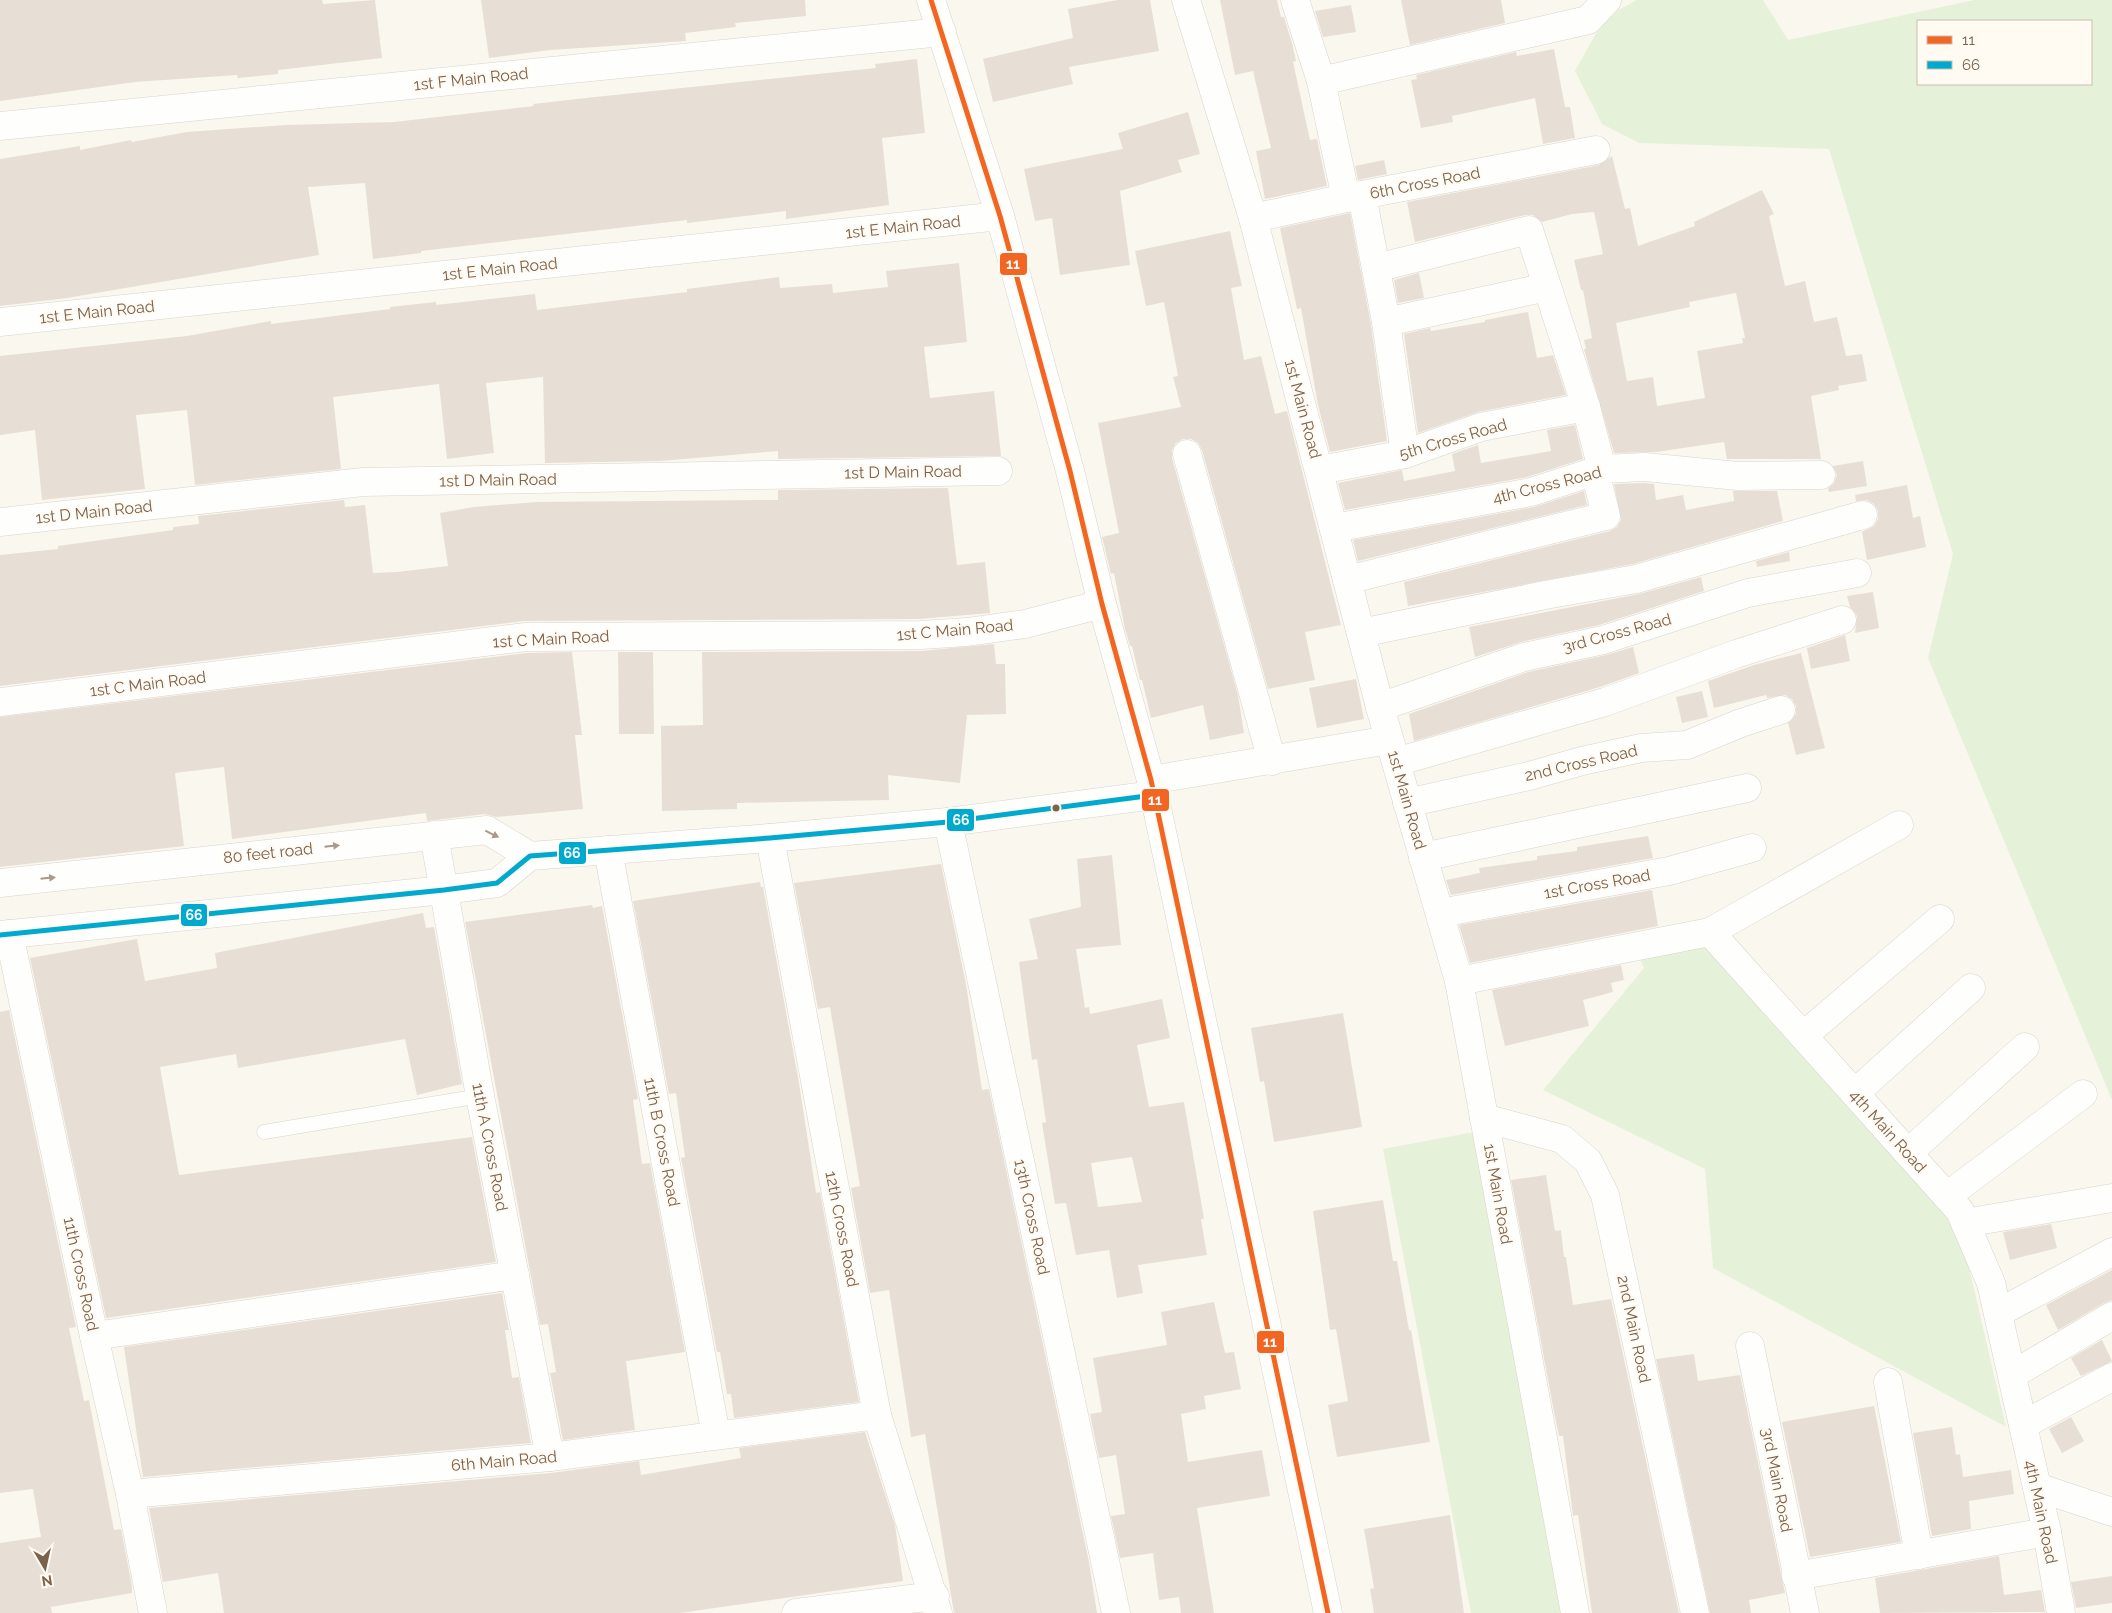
<svg xmlns="http://www.w3.org/2000/svg" width="2112" height="1613" viewBox="0 0 2112 1613" font-family="Raleway,sans-serif">
  <style>
    .green { fill: #e5f2d9; fill-rule: evenodd }
    .building { fill: #e7dfd5; fill-rule: evenodd }
    .lines { fill: none; stroke-linecap: round; stroke-linejoin: round }
    .service-casing { stroke: #d9d4cd; stroke-width: 15 }
    .minor-casing { stroke: #d9d4cd; stroke-width: 29 }
    .tertiary-casing { stroke: #d9d4cd; stroke-width: 29 }
    .service { stroke: #fefefd; stroke-width: 14 }
    .minor { stroke: #fefefd; stroke-width: 28 }
    .tertiary { stroke: #fefefd; stroke-width: 28 }
    .bus-1-casing { stroke: #fffbf3; stroke-width: 9 }
    .bus-2-casing { stroke: #fffbf3; stroke-width: 9 }
    .bus-1 { stroke: #f26522; stroke-width: 5 }
    .bus-2 { stroke: #00a9ce; stroke-width: 5 }
    .oneway { fill: #aa9889 }
    .bus-dot { fill: #7c614b; stroke: #fffbf3; stroke-width: 2 }
    .labels { text-anchor: middle; dominant-baseline: central; stroke-width: 4; stroke-linejoin: round; paint-order: stroke }
    .street-label { font-size: 16px; fill: #7c614b; stroke: #fffbf3 }
    .line-badge { stroke: #fffbf3; stroke-width: 2 }
    .badge-label { font-size: 14px; text-anchor: middle; font-weight: bold; fill: #fff }
  </style>
  <rect width="100%" height="100%" fill="#faf7ef"/>
  <g class="green">
    <path d="M1637 0H1763L1788 40 1974 0H2112V1100L1928 658 1953 554 1829 149 1639 143 1602 124 1575 71 1605 17ZM1918 21H2091V84H1918Z"/>
    <polygon points="1707,939 1959,1224 2006,1427 1713,1268 1705,1169 1543,1090 1644,968 1636,950"/>
    <polygon points="1474,1132 1565,1613 1471,1613 1383,1149"/>
  </g>
  <g class="building">
    <polygon points="0,0 322,0 323,4 375,0 382,58 278,70 278,74 238,78 237,75 135,82 0,101"/>
    <polygon points="481,0 805,0 806,16 735,23 736,27 685,33 686,41 550,50 489,58"/>
    <polygon points="1118,0 1150,0 1159,51 1069,67 1073,84 993,102 983,59 1073,38 1068,9"/>
    <polygon points="1220,0 1277,0 1281,17 1284,17 1292,43 1296,61 1293,62 1310,140 1317,139 1327,186 1265,199 1256,151 1271,148 1253,71 1235,75"/>
    <polygon points="1401,0 1501,0 1505,23 1410,45"/>
    <polygon points="1351,5 1356,32 1323,37 1315,11"/>
    <polygon points="1554,49 1565,107 1570,107 1575,138 1543,144 1535,98 1452,116 1453,122 1421,128 1411,80 1417,79 1416,75 1516,52 1517,56"/>
    <polygon points="917,59 925,133 882,138 889,205 786,219 786,211 687,223 687,220 421,251 421,253 373,259 365,183 308,187 319,255 67,298 0,306 0,159 80,146 80,150 131,140 132,142 187,132 286,125 394,122 534,106 533,104 595,97 876,68 875,64"/>
    <polygon points="1188,112 1200,154 1178,160 1182,172 1120,191 1130,265 1060,275 1052,218 1035,221 1024,169 1123,149 1118,133"/>
    <path d="M1612 156 1625 209 1630 208 1638 246 1695 226 1694 222 1762 190 1774 214 1769 216 1785 286 1805 281 1814 322 1837 317 1846 356 1862 354 1867 381 1838 386 1839 390 1811 396 1821 459H1727L1724 442 1656 452 1614 453 1584 349H1586L1584 340 1592 338 1583 290H1581L1574 260 1603 254 1594 212 1572 214 1542 222 1533 215H1525L1415 242 1407 202 1599 165ZM1736 293 1745 338H1742L1743 343 1697 351 1705 398 1657 406 1653 377 1627 381 1616 323 1690 307 1689 302Z"/>
    <polygon points="1384,160 1387,174 1358,180 1355,166"/>
    <polygon points="1350,213 1371,325 1387,441 1330,452 1318,405 1301,308 1297,309 1280,228"/>
    <polygon points="1230,231 1242,286 1231,288 1244,360 1261,356 1275,414 1287,411 1341,625 1305,632 1315,680 1268,689 1202,450 1198,443 1191,439 1183,439 1176,443 1172,450 1172,458 1238,695 1244,733 1210,740 1203,705 1151,718 1142,680 1140,680 1132,646 1130,646 1125,629 1114,573 1111,574 1102,537 1119,533 1098,423 1181,407 1173,377 1178,376 1164,302 1146,306 1135,251"/>
    <polygon points="959,263 967,342 924,347 930,398 994,391 1001,456 778,459 778,451 660,461 545,463 543,377 486,383 494,453 447,459 439,384 333,397 341,469 195,485 187,410 136,415 145,489 42,500 35,430 0,435 0,356 187,336 271,321 271,324 390,309 390,307 436,302 436,305 535,294 537,310 645,297 687,292 687,289 779,277 780,288 832,284 833,293 888,287 886,271"/>
    <polygon points="1419,273 1424,298 1398,303 1394,280"/>
    <polygon points="1528,312 1537,358 1553,355 1566,395 1478,412 1418,433 1404,334 1430,328 1431,331 1485,322 1485,320"/>
    <polygon points="1575,425 1583,459 1527,477 1345,510 1338,483 1402,470 1404,481 1455,471 1452,454 1478,445 1481,463 1551,451 1547,430"/>
    <polygon points="1863,461 1867,486 1829,492 1828,489 1834,483 1837,475 1833,466"/>
    <polygon points="1645,483 1654,484 1656,500 1683,495 1686,510 1734,501 1733,491 1777,491 1783,521 1633,564 1408,606 1404,582 1610,531 1617,527 1621,520 1614,484"/>
    <polygon points="1907,485 1913,518 1920,516 1926,547 1867,560 1862,532 1874,526 1878,519 1878,511 1874,504 1867,500 1856,501 1855,495"/>
    <polygon points="948,488 957,565 985,562 990,613 920,619 524,621 0,686 0,555 58,549 58,546 173,530 173,527 199,524 198,516 344,500 345,507 365,505 373,573 397,572 448,566 440,513 474,507 536,502 765,500 778,500 778,490"/>
    <polygon points="1584,491 1587,505 1358,561 1353,540 1534,507"/>
    <polygon points="1789,552 1790,561 1757,567 1756,561"/>
    <polygon points="1701,577 1704,591 1599,625 1521,642 1475,657 1469,627 1639,594"/>
    <polygon points="1873,592 1879,628 1855,633 1857,616 1850,607 1847,596"/>
    <polygon points="1845,635 1850,661 1811,669 1807,648"/>
    <polygon points="994,644 996,664 1005,664 1006,714 967,715 960,783 888,775 889,800 737,803 737,809 662,811 661,726 703,725 702,652 921,651"/>
    <polygon points="1633,647 1639,673 1600,687 1414,741 1409,714 1528,672 1606,655"/>
    <polygon points="572,652 582,735 575,735 583,809 496,817 485,814 427,821 426,813 232,839 224,767 175,773 184,846 0,867 0,717 527,653"/>
    <polygon points="618,652 653,652 654,734 619,734"/>
    <polygon points="1801,653 1825,748 1796,755 1788,723 1796,714 1796,706 1792,699 1785,695 1767,698 1766,695 1714,708 1708,681 1754,665"/>
    <polygon points="1356,679 1364,719 1317,728 1309,688"/>
    <polygon points="1702,691 1708,717 1682,723 1676,697"/>
    <polygon points="1648,836 1653,858 1451,895 1446,880 1480,873 1479,868 1537,860 1537,856 1577,851 1577,847"/>
    <path d="M1112 855 1121 945 1076 949 1085 1008 1089 1007 1090 1014 1162 999 1170 1038 1137 1045 1149 1107 1184 1102 1204 1219H1201L1207 1255 1138 1265 1143 1293 1117 1298 1109 1250 1076 1255 1066 1203 1055 1204 1042 1123 1046 1122 1037 1059 1032 1060 1019 962 1038 959 1029 919 1081 907 1077 859ZM1132 1157 1142 1202 1098 1207 1091 1163Z"/>
    <polygon points="941,864 966,984 982,1090 989,1089 1089,1562 1097,1613 954,1613 925,1434 911,1437 889,1290 870,1293 851,1188 860,1186 830,1007 818,1009 794,883"/>
    <polygon points="760,882 761,887 763,887 798,1077 816,1193 820,1192 859,1402 734,1418 731,1394 727,1394 720,1352 717,1352 716,1347 681,1158 685,1157 676,1093 669,1094 633,901"/>
    <polygon points="1652,890 1658,926 1470,963 1459,925"/>
    <polygon points="592,905 593,908 602,906 638,1099 633,1100 642,1164 650,1163 685,1352 626,1361 635,1430 563,1440 550,1373 556,1372 548,1324 540,1325 465,922"/>
    <polygon points="423,913 426,928 434,927 462,1084 417,1095 405,1039 238,1068 236,1054 160,1067 179,1175 472,1137 496,1262 106,1318 30,958 137,939 145,981 217,968 215,953"/>
    <polygon points="1621,965 1624,980 1611,983 1613,992 1583,1000 1589,1026 1505,1046 1492,990"/>
    <polygon points="9,1010 76,1327 69,1328 84,1401 89,1400 114,1530 121,1529 132,1586 132,1593 51,1607 52,1613 0,1613 0,1543 41,1537 33,1489 0,1493 0,1012"/>
    <polygon points="1343,1013 1362,1127 1274,1142 1264,1081 1260,1082 1251,1028"/>
    <polygon points="1546,1175 1555,1231 1561,1230 1564,1257 1566,1257 1573,1305 1611,1299 1679,1613 1592,1613 1578,1515 1573,1516 1563,1436 1559,1436 1554,1412 1511,1180"/>
    <polygon points="1383,1200 1393,1261 1397,1261 1409,1330 1411,1330 1430,1442 1337,1457 1328,1405 1348,1401 1336,1329 1330,1330 1313,1211"/>
    <polygon points="2051,1224 2057,1248 2010,1260 2003,1232"/>
    <polygon points="2112,1270 2112,1300 2104,1303 2058,1330 2046,1305"/>
    <polygon points="502,1293 509,1330 505,1330 512,1378 519,1377 531,1443 143,1477 124,1347"/>
    <polygon points="1214,1302 1225,1353 1234,1352 1241,1389 1204,1396 1206,1409 1181,1414 1188,1462 1262,1450 1270,1496 1197,1508 1214,1613 1181,1613 1179,1597 1159,1600 1153,1553 1120,1558 1111,1516 1125,1514 1116,1455 1099,1458 1090,1414 1102,1412 1093,1358 1167,1345 1161,1312"/>
    <polygon points="2102,1340 2112,1361 2081,1376 2071,1358"/>
    <polygon points="1694,1354 1698,1381 1740,1375 1785,1593 1749,1600 1751,1613 1710,1613 1656,1359"/>
    <polygon points="1874,1406 1901,1542 1810,1557 1782,1422"/>
    <polygon points="2071,1417 2084,1441 2062,1453 2049,1429"/>
    <polygon points="1952,1427 1956,1455 1960,1454 1963,1477 2011,1470 2014,1494 1969,1501 1971,1529 1932,1536 1913,1433"/>
    <polygon points="865,1432 895,1525 903,1581 680,1613 224,1613 218,1573 163,1582 149,1508 551,1473 639,1461 641,1475 741,1458 739,1448"/>
    <polygon points="1450,1515 1464,1613 1374,1613 1370,1589 1374,1588 1364,1529"/>
    <polygon points="1999,1556 2004,1595 2041,1590 2045,1612 1880,1613 1875,1578"/>
    <polygon points="2112,1576 2112,1603 2076,1608 2071,1582"/>
  </g>
  <g class="lines">
    <defs>
      <polyline id="service" points="264,1132 480,1096"/>
      <g id="minor">
        <polyline points="1186,0 1253,218 1380,707 1459,981 1575,1613"/>
        <polyline points="1295,0 1321,81"/>
        <polyline points="0,126 942,32"/>
        <polyline points="1362,195 1386,322 1405,454"/>
        <polyline points="1346,198 1321,81 1588,20 1607,0"/>
        <polyline points="1253,218 1346,198 1596,150"/>
        <polyline points="1376,268 1529,230 1586,407 1602,469"/>
        <polyline points="0,322 1000,216"/>
        <polyline points="1386,322 1547,287"/>
        <polyline points="1187,454 1272,761"/>
        <polyline points="1320,470 1405,454 1481,427 1586,407"/>
        <polyline points="0,522 363,482 998,471"/>
        <polyline points="1334,528 1531,492 1602,469 1645,467 1738,476 1821,475"/>
        <polyline points="1347,580 1606,516 1595,471"/>
        <polyline points="1361,633 1545,595 1636,579 1863,515"/>
        <polyline points="0,702 526,637 921,635 967,632 1025,624 1102,604"/>
        <polyline points="1380,707 1524,657 1603,640 1748,593 1857,573"/>
        <polyline points="1396,762 1605,702 1736,654 1842,620"/>
        <polyline points="1151,780 1389,740"/>
        <polyline points="1407,803 1529,776 1582,761 1641,748 1687,745 1741,723 1781,710"/>
        <polyline points="948,822 1116,1613"/>
        <polyline points="434,835 480,1096 550,1457"/>
        <polyline points="770,838 877,1415 938,1613"/>
        <polyline points="608,850 716,1435"/>
        <polyline points="1423,857 1747,788"/>
        <polyline points="1440,913 1669,871 1752,848"/>
        <polyline points="1710,932 1899,825"/>
        <polyline points="9,934 94,1336 130,1494 153,1613"/>
        <polyline points="1459,981 1710,932 1960,1211 1991,1283 2047,1532 2061,1613"/>
        <polyline points="1803,1036 1940,919"/>
        <polyline points="1855,1093 1971,988"/>
        <polyline points="1484,1118 1562,1139 1588,1161 1605,1195 1695,1613"/>
        <polyline points="1908,1153 2025,1047"/>
        <polyline points="1947,1196 2083,1094"/>
        <polyline points="1965,1223 2112,1198"/>
        <polyline points="1998,1313 2112,1252"/>
        <polyline points="94,1336 515,1275"/>
        <polyline points="1750,1346 1805,1613"/>
        <polyline points="2012,1375 2112,1316"/>
        <polyline points="1888,1382 1919,1555"/>
        <polyline points="2023,1425 2112,1377"/>
        <polyline points="2037,1487 2112,1512"/>
        <polyline points="130,1494 550,1457 877,1415"/>
        <polyline points="1796,1576 2047,1532"/>
        <polyline points="796,1613 935,1596"/>
      </g>
      <g id="tertiary">
        <polyline points="931,0 1000,216 1070,471 1102,604 1151,780 1328,1613"/>
        <polyline points="0,883 487,830 530,856"/>
        <polyline points="0,935 444,890 497,883 530,856 770,838 948,822 1154,795"/>
      </g>
    </defs>
    <use href="#service" class="service-casing"/>
    <use href="#minor" class="minor-casing"/>
    <use href="#tertiary" class="tertiary-casing"/>
    <use href="#service" class="service"/>
    <use href="#minor" class="minor"/>
    <use href="#tertiary" class="tertiary"/>
    <defs>
      <polyline id="bus-1" points="931,0 1000,216 1070,471 1102,604 1151,780 1328,1613"/>
      <polyline id="bus-2" points="0,935 444,890 497,883 530,856 770,838 948,822 1154,795"/>
    </defs>
    <use href="#bus-1" class="bus-1-casing"/>
    <use href="#bus-2" class="bus-2-casing"/>
    <use href="#bus-1" class="bus-1"/>
    <use href="#bus-2" class="bus-2"/>
  </g>
  <defs><path id="oneway-solid" d="M-6-.8H1V-3.2L6.5 0L1 3.2V.8H-6Z" transform="scale(1.25)"/></defs>
  <g class="oneway">
    <use href="#oneway-solid" transform="translate(492 834) rotate(26)"/>
    <use href="#oneway-solid" transform="translate(332 846) rotate(-6)"/>
    <use href="#oneway-solid" transform="translate(48 878) rotate(-6)"/>
  </g>
  <circle class="bus-dot" cx="1056" cy="808" r="4.5"/>
  <g class="labels">
    <g class="street-label">
      <text transform="translate(471 79) rotate(-6)">1st F Main Road</text>
      <text transform="translate(1425 183) rotate(-11)">6th Cross Road</text>
      <text transform="translate(903 227) rotate(-6)">1st E Main Road</text>
      <text transform="translate(500 269) rotate(-6)">1st E Main Road</text>
      <text transform="translate(97 312) rotate(-6)">1st E Main Road</text>
      <text transform="translate(1303 409) rotate(75)">1st Main Road</text>
      <text transform="translate(1453 439) rotate(-16)">5th Cross Road</text>
      <text transform="translate(903 472) rotate(-1)">1st D Main Road</text>
      <text transform="translate(498 480) rotate(-1)">1st D Main Road</text>
      <text transform="translate(1547 485) rotate(-14)">4th Cross Road</text>
      <text transform="translate(94 512) rotate(-6)">1st D Main Road</text>
      <text transform="translate(955 630) rotate(-5)">1st C Main Road</text>
      <text transform="translate(1617 633) rotate(-15)">3rd Cross Road</text>
      <text transform="translate(551 639) rotate(-3)">1st C Main Road</text>
      <text transform="translate(148 684) rotate(-7)">1st C Main Road</text>
      <text transform="translate(1581 763) rotate(-13)">2nd Cross Road</text>
      <text transform="translate(1407 800) rotate(74)">1st Main Road</text>
      <text transform="translate(268 853) rotate(-6)">80 feet road</text>
      <text transform="translate(1597 884) rotate(-10)">1st Cross Road</text>
      <text transform="translate(1888 1131) rotate(48)">4th Main Road</text>
      <text transform="translate(662 1142) rotate(79)">11th B Cross Road</text>
      <text transform="translate(490 1147) rotate(79)">11th A Cross Road</text>
      <text transform="translate(1498 1194) rotate(80)">1st Main Road</text>
      <text transform="translate(1032 1217) rotate(78)">13th Cross Road</text>
      <text transform="translate(842 1229) rotate(79)">12th Cross Road</text>
      <text transform="translate(81 1274) rotate(78)">11th Cross Road</text>
      <text transform="translate(1634 1329) rotate(78)">2nd Main Road</text>
      <text transform="translate(504 1461) rotate(-5)">6th Main Road</text>
      <text transform="translate(1777 1480) rotate(79)">3rd Main Road</text>
      <text transform="translate(2041 1512) rotate(78)">4th Main Road</text>
    </g>
  </g>
  <g class="line-badge">
    <rect x="999" y="252" width="29" height="24" rx="5" fill="#f26522"/>
    <rect x="1141" y="788" width="29" height="24" rx="5" fill="#f26522"/>
    <rect x="946" y="808" width="29" height="24" rx="5" fill="#00a9ce"/>
    <rect x="558" y="841" width="29" height="24" rx="5" fill="#00a9ce"/>
    <rect x="180" y="903" width="28" height="24" rx="5" fill="#00a9ce"/>
    <rect x="1256" y="1330" width="29" height="24" rx="5" fill="#f26522"/>
  </g>
  <g class="badge-label">
    <text x="1013" y="269">11</text>
    <text x="1155" y="805">11</text>
    <text x="961" y="825">66</text>
    <text x="572" y="858">66</text>
    <text x="194" y="920">66</text>
    <text x="1270" y="1347">11</text>
  </g>
  <rect x="1917" y="20" width="175" height="65" fill="#fffbf3" stroke="#cbbdb0"/>
  <rect x="1927" y="36" width="25" height="8" fill="#f26522" stroke="#cbbdb0"/>
  <text x="1962" y="45" font-size="15" fill="#7c614b">11</text>
  <rect x="1927" y="61" width="25" height="8" fill="#00a9ce" stroke="#cbbdb0"/>
  <text x="1962" y="70" font-size="15" fill="#7c614b">66</text>
  <g transform="translate(45 1568) rotate(171)" stroke="#fffbf3" stroke-width="4" paint-order="stroke">
  <path d="M0-4L9 19L0 12L-9 19Z" fill="#7c614b"/>
  <text y="-8" font-size="14" font-weight="bold" text-anchor="middle" fill="#7c614b">N</text>
  </g>
</svg>
